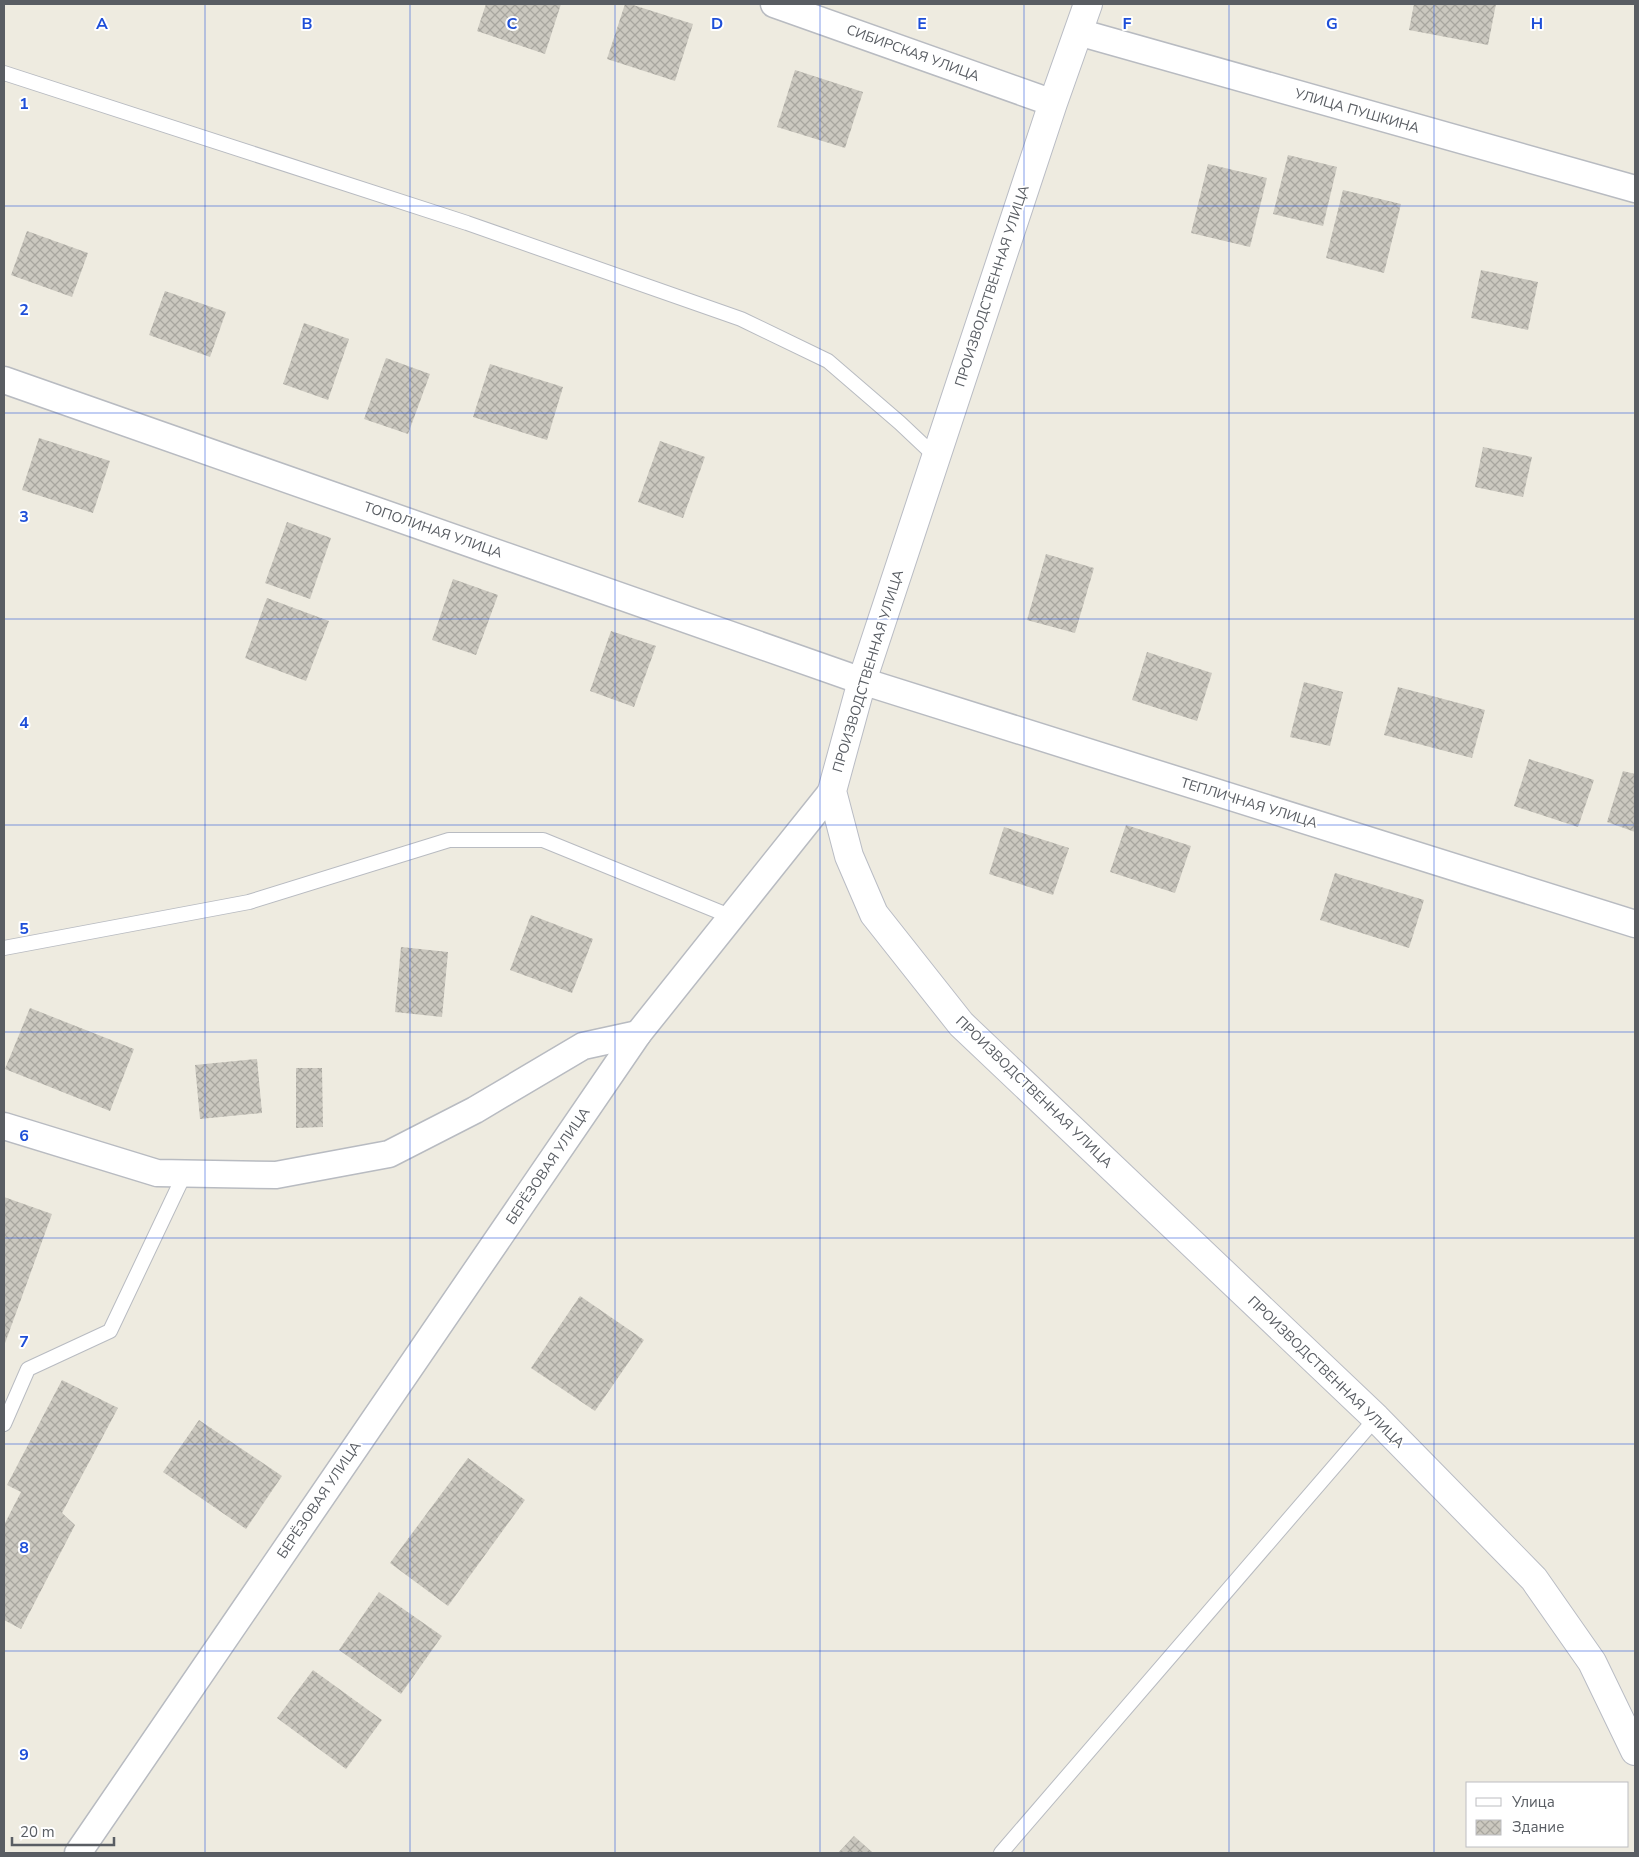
<svg xmlns="http://www.w3.org/2000/svg" width="1639" height="1857" viewBox="0 0 1639 1857" font-family="'Nunito Sans',sans-serif">
  <style>
    .building { fill: url(#building-cross-hatch) }
    .lines { fill: none; stroke-linecap: round; stroke-linejoin: round }
    .lane-casing { stroke: #b8bbc1; stroke-width: 16 }
    .street-casing { stroke: #b8bbc1; stroke-width: 29 }
    .secondary-casing { stroke: #b9bcc4; stroke-width: 30 }
    .lane { stroke: #fff; stroke-width: 14 }
    .street { stroke: #fff; stroke-width: 26 }
    .secondary { stroke: #fff; stroke-width: 28 }
    .grid { fill: none; stroke: #1d4ed8; stroke-width: 1; stroke-opacity: 0.55 }
    .labels { text-anchor: middle; dominant-baseline: central; stroke-width: 4; stroke-linejoin: round; paint-order: stroke }
    .street-label { font-size: 14px; fill: #595d63; stroke: #fff }
    .grid-label { font-size: 16px; text-anchor: middle; font-weight: bold; fill: #1d4ed8; stroke: #fff; stroke-width: 4; stroke-linejoin: round; paint-order: stroke }
  </style>
  <defs>
    <pattern id="building-cross-hatch" width="8" height="8" patternUnits="userSpaceOnUse" patternTransform="scale(1.25)"><rect width="8" height="8" fill="#cbc8bf"/><path d="M0 0l8 8M0 8l8-8" fill="none" stroke="#a8a69f"/></pattern>
  </defs>
  <rect width="100%" height="100%" fill="#eeebe0"/>
  <g class="building">
    <polygon points="486,4 561,4 545,54 477,31"/>
    <polygon points="625,4 630,4 693,24 675,81 607,59"/>
    <polygon points="1414,4 1496,4 1488,45 1409,30"/>
    <polygon points="795,70 863,92 845,148 777,127"/>
    <polygon points="1288,155 1337,167 1323,226 1273,214"/>
    <polygon points="1208,164 1267,178 1250,247 1191,233"/>
    <polygon points="1343,190 1401,204 1384,273 1326,258"/>
    <polygon points="27,231 88,253 72,297 11,275"/>
    <polygon points="1481,270 1538,282 1528,330 1471,318"/>
    <polygon points="165,291 226,312 210,357 149,335"/>
    <polygon points="304,323 349,339 328,400 283,384"/>
    <polygon points="386,358 430,374 408,434 364,419"/>
    <polygon points="490,364 563,387 547,440 473,417"/>
    <polygon points="39,438 110,461 93,513 22,490"/>
    <polygon points="660,441 705,457 683,518 638,502"/>
    <polygon points="1483,447 1532,457 1523,497 1475,487"/>
    <polygon points="287,522 331,538 310,599 265,583"/>
    <polygon points="1046,554 1094,568 1075,633 1027,620"/>
    <polygon points="453,579 498,595 476,655 432,640"/>
    <polygon points="267,598 329,621 306,681 245,658"/>
    <polygon points="611,631 656,646 634,707 590,691"/>
    <polygon points="1147,652 1212,673 1197,721 1132,700"/>
    <polygon points="1304,682 1343,692 1330,746 1290,737"/>
    <polygon points="1398,687 1485,710 1472,758 1384,735"/>
    <polygon points="1529,759 1594,780 1578,827 1514,806"/>
    <polygon points="1623,771 1635,774 1635,832 1607,822"/>
    <polygon points="1126,825 1191,846 1175,893 1110,872"/>
    <polygon points="1004,827 1069,848 1053,895 989,874"/>
    <polygon points="1335,873 1424,900 1409,948 1320,920"/>
    <polygon points="531,915 593,939 572,993 510,970"/>
    <polygon points="401,947 448,952 442,1017 395,1012"/>
    <polygon points="30,1008 134,1049 110,1111 5,1069"/>
    <polygon points="257,1059 262,1113 200,1119 195,1065"/>
    <polygon points="296,1068 322,1068 323,1127 296,1128"/>
    <polygon points="4,1197 52,1214 4,1346"/>
    <polygon points="580,1296 644,1340 595,1411 531,1368"/>
    <polygon points="62,1380 118,1408 62,1513 75,1525 21,1629 4,1620 4,1525 21,1492 7,1485"/>
    <polygon points="199,1420 282,1476 246,1529 163,1472"/>
    <polygon points="468,1458 525,1500 448,1606 390,1563"/>
    <polygon points="379,1592 442,1636 401,1694 339,1650"/>
    <polygon points="313,1670 382,1720 346,1769 277,1718"/>
    <polygon points="854,1836 873,1853 838,1853"/>
  </g>
  <g class="lines">
    <defs>
      <g id="lane">
        <polyline points="4,73 467,223 741,319 828,361 900,423 936,457"/>
        <polyline points="4,948 249,902 449,840 543,840 732,917"/>
        <polyline points="4,1424 28,1369 110,1331 185,1173"/>
        <polyline points="1001,1853 1376,1418"/>
      </g>
      <g id="street">
        <polyline points="774,4 1053,103"/>
        <polyline points="1078,32 1635,189"/>
        <polyline points="4,380 862,681 1635,924"/>
        <polyline points="4,1126 157,1173 276,1175 389,1154 475,1110 583,1046 638,1034"/>
        <polyline points="78,1853 638,1034 832,791"/>
      </g>
      <polyline id="secondary" points="1088,4 1053,103 862,681 832,791 849,856 874,914 961,1024 1376,1418 1534,1579 1592,1662 1635,1751"/>
    </defs>
    <use href="#lane" class="lane-casing"/>
    <use href="#street" class="street-casing"/>
    <use href="#secondary" class="secondary-casing"/>
    <use href="#lane" class="lane"/>
    <use href="#street" class="street"/>
    <use href="#secondary" class="secondary"/>
  </g>
  <path class="grid" d="M205 4V1853M410 4V1853M615 4V1853M820 4V1853M1024 4V1853M1229 4V1853M1434 4V1853M4 206H1635M4 413H1635M4 619H1635M4 825H1635M4 1032H1635M4 1238H1635M4 1444H1635M4 1651H1635"/>
  <g class="labels">
    <g class="street-label">
      <text transform="translate(913 53) rotate(20)">СИБИРСКАЯ УЛИЦА</text>
      <text transform="translate(1357 111) rotate(16)">УЛИЦА ПУШКИНА</text>
      <text transform="translate(992 286) rotate(-72)">ПРОИЗВОДСТВЕННАЯ УЛИЦА</text>
      <text transform="translate(433 530) rotate(19)">ТОПОЛИНАЯ УЛИЦА</text>
      <text transform="translate(868 671) rotate(-73)">ПРОИЗВОДСТВЕННАЯ УЛИЦА</text>
      <text transform="translate(1249 803) rotate(17)">ТЕПЛИЧНАЯ УЛИЦА</text>
      <text transform="translate(1034 1092) rotate(44)">ПРОИЗВОДСТВЕННАЯ УЛИЦА</text>
      <text transform="translate(548 1166) rotate(-56)">БЕРЁЗОВАЯ УЛИЦА</text>
      <text transform="translate(1326 1372) rotate(44)">ПРОИЗВОДСТВЕННАЯ УЛИЦА</text>
      <text transform="translate(319 1500) rotate(-56)">БЕРЁЗОВАЯ УЛИЦА</text>
    </g>
  </g>
  <g class="grid-label">
    <text x="102" y="29">A</text>
    <text x="307" y="29">B</text>
    <text x="512" y="29">C</text>
    <text x="717" y="29">D</text>
    <text x="922" y="29">E</text>
    <text x="1127" y="29">F</text>
    <text x="1332" y="29">G</text>
    <text x="1537" y="29">H</text>
    <text x="24" y="109">1</text>
    <text x="24" y="315">2</text>
    <text x="24" y="522">3</text>
    <text x="24" y="728">4</text>
    <text x="24" y="934">5</text>
    <text x="24" y="1141">6</text>
    <text x="24" y="1347">7</text>
    <text x="24" y="1553">8</text>
    <text x="24" y="1760">9</text>
  </g>
  <rect width="1639" height="1857" fill="none" stroke="#595d63" stroke-width="10"/>
  <rect x="1466" y="1782" width="162" height="65" fill="#ffffff" stroke="#bdbec1"/>
  <rect x="1476" y="1798" width="25" height="8" fill="#ffffff" stroke="#bdbec1"/>
  <text x="1512" y="1807" font-size="15" fill="#595d63">Улица</text>
  <rect x="1476" y="1820" width="25" height="15" fill="url(#building-cross-hatch)" stroke="#bdbec1"/>
  <text x="1512" y="1832" font-size="15" fill="#595d63">Здание</text>
  <path d="M12 1837v8h102v-8" fill="none" stroke="#595d63" stroke-width="2.5"/>
  <text x="20" y="1837" font-size="15" fill="#595d63" stroke="#ffffff" stroke-width="4" paint-order="stroke">20 m</text>
</svg>
